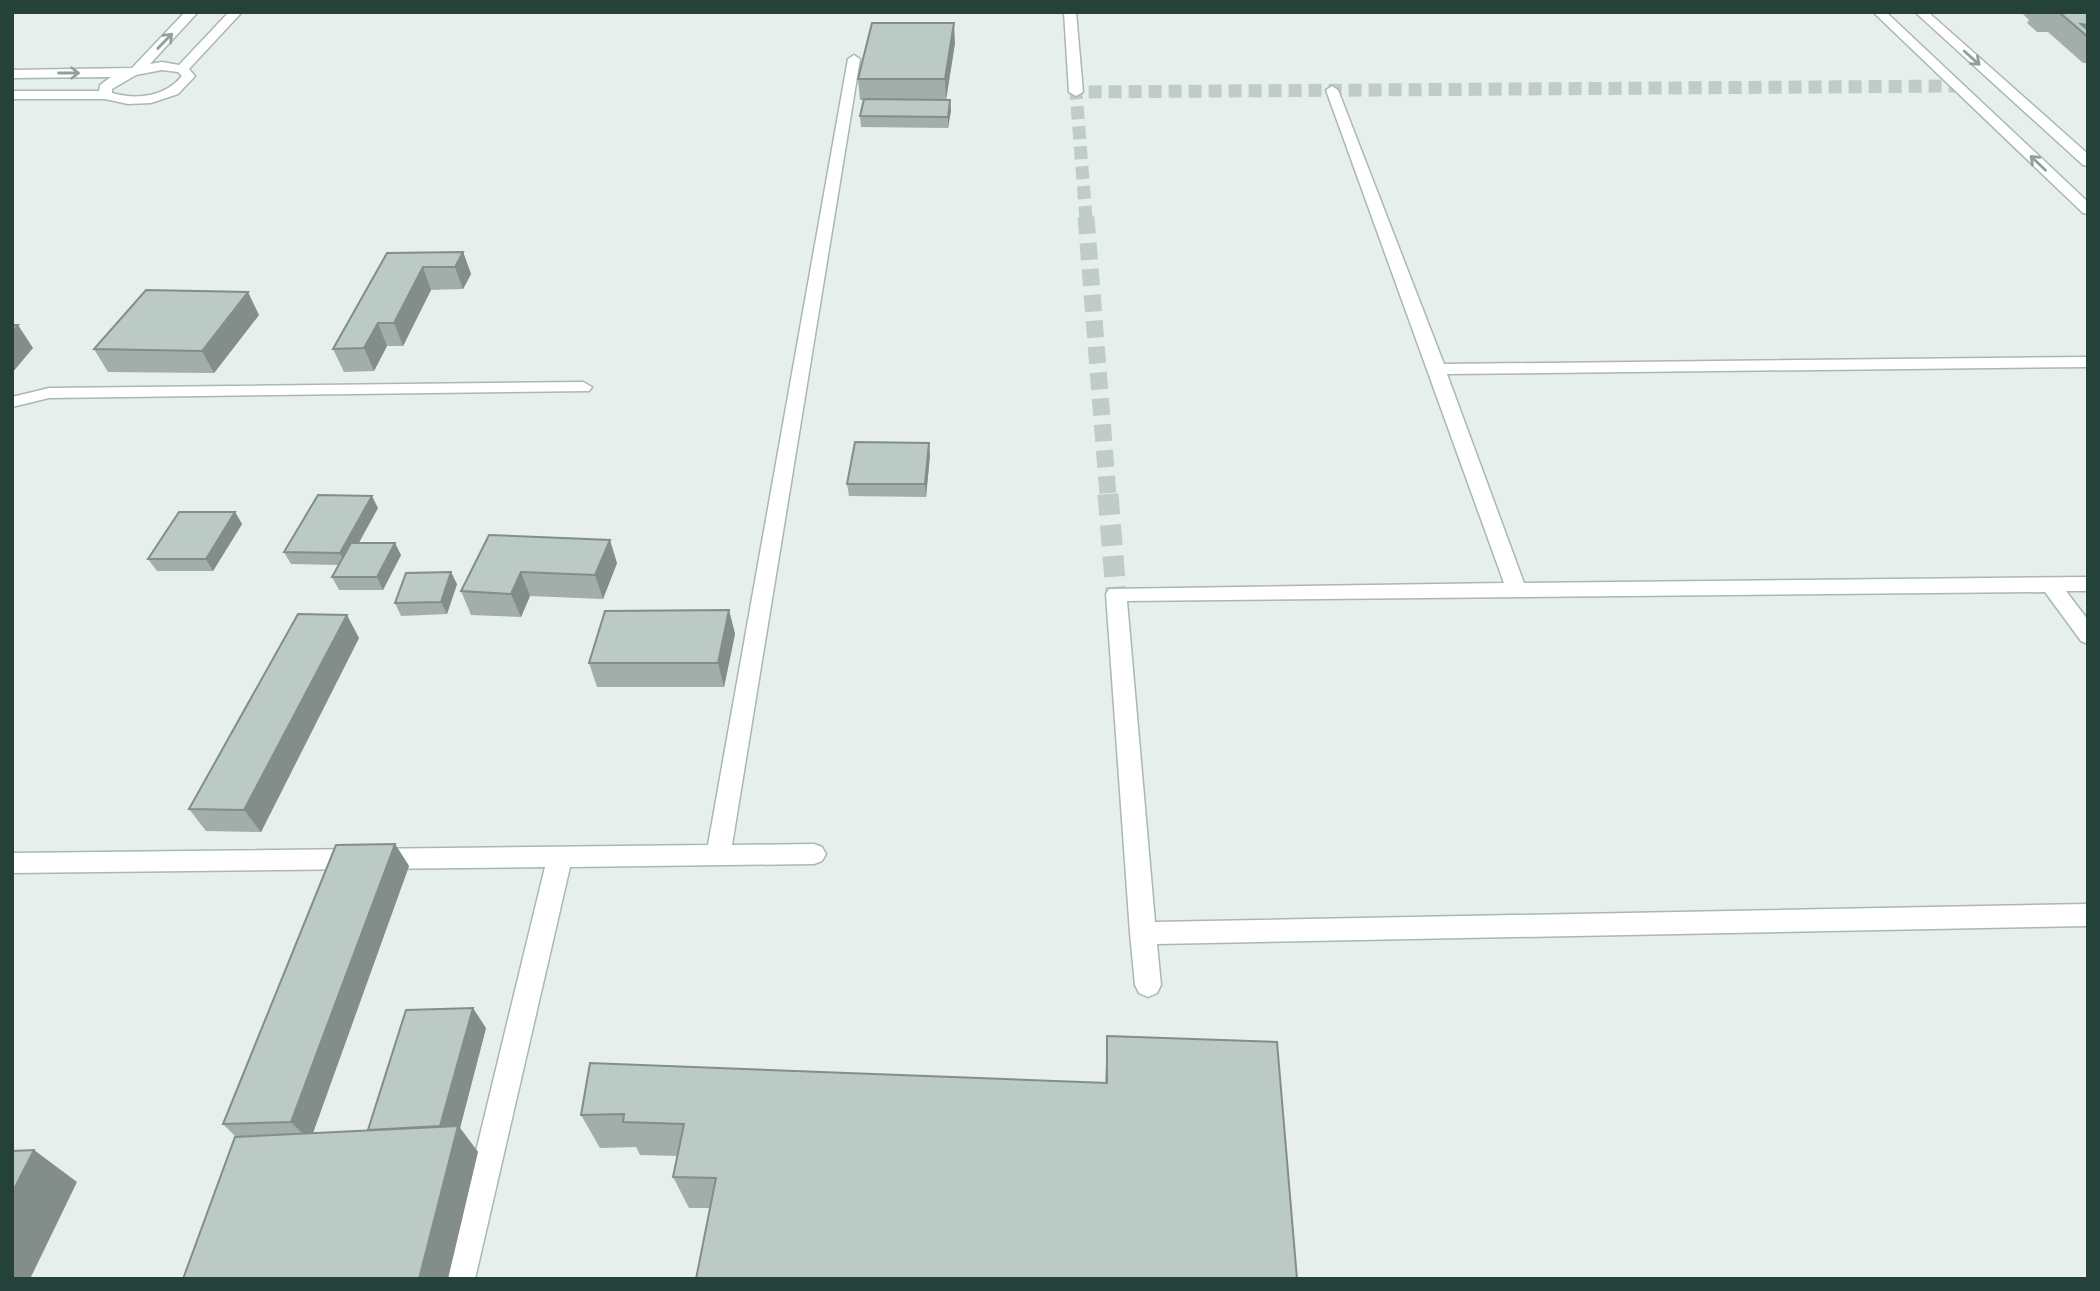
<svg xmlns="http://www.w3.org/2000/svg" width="2100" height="1291" viewBox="0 0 2100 1291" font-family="Jost,sans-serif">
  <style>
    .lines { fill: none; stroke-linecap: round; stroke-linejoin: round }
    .minor-tunnel-far2 { stroke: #bfccc8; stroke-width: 13; stroke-dasharray: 13 7; stroke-linecap: butt }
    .minor-tunnel-far1 { stroke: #bfccc8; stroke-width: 17; stroke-dasharray: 17 9; stroke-linecap: butt }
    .minor-tunnel { stroke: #bfccc8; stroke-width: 21; stroke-dasharray: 21 10; stroke-linecap: butt }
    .minor-casing { stroke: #a8b8b2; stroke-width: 3 }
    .minor { fill: #fff; fill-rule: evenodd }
    .wall { fill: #a1aea9 }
    .shaded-wall { fill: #838d89 }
    .building { fill: #bbcac4; stroke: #838d89; stroke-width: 2 }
    .oneway { stroke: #92a09c }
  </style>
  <rect width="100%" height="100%" fill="#e6efeb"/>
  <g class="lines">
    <polyline class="minor-tunnel-far2" points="1086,219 1076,92 1958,86"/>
    <polyline class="minor-tunnel-far1" points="1086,217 1108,495"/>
    <polyline class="minor-tunnel" points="1108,494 1116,594"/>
    <defs>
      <g id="minor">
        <path d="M185 12H198L150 64 162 62 179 65 229 12H242L189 69 195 76 178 94 151 103 128 104 105 99H12V91H99L100 85 111 77 12 78V70L132 68ZM162 70 178 72 182 76C165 97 137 100 112 93V89L136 75Z"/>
        <polygon points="1064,12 1076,12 1083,92 1076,96 1069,92"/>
        <polygon points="1873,12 1886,12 2088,202 2088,214 2083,213"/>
        <polygon points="1915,12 1928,12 2088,154 2088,166 2083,165"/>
        <polygon points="854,55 860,59 732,845 814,844 822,847 826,854 822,861 814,864 570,867 475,1279 445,1279 545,867 12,873 12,853 708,845 848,59"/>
        <polygon points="1332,86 1338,90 1444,364 2088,357 2088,367 1447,374 1524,583 2088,577 2088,591 2066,591 2088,620 2088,644 2081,641 2045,592 1127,601 1155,922 2088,904 2088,926 1157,944 1161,985 1157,993 1148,997 1139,993 1135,985 1130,933 1106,594 1109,589 1504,583 1326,90"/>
        <polygon points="583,382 592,387 589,391 49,398 12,407 12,397 49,388"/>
      </g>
    </defs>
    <use href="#minor" class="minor-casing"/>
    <use href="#minor" class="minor"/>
  </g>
  <g class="wall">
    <polygon points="2021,12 2088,12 2088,63 2083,63 2048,32 2037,32 2027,23 2029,20"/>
    <polygon points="955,43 946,100 951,110 948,128 861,127 860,116 864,100 860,100 858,79"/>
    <polygon points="463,252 471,274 463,289 431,290 403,346 387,346 374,371 344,372 333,349 387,253"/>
    <polygon points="259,315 214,373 108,372 94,349"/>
    <polygon points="930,455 926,497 849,496 847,484"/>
    <polygon points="378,508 359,543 401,555 383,590 339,590 332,577 339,565 291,564 284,552"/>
    <polygon points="235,512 242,524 213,571 157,571 148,559"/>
    <polygon points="489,535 617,563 603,599 530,596 521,617 471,615 461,591"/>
    <polygon points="457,584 447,614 401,616 395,603"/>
    <polygon points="729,610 735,634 724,687 597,687 589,663"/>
    <polygon points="359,638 261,832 206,831 189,809"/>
    <polygon points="395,844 409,866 313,1133 368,1130 486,1028 460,1128 478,1152 236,1137 223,1124"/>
    <polygon points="1107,1036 1277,1042 710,1208 689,1208 673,1177 678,1156 640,1155 636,1147 600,1148 581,1115 1105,1083"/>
  </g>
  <g class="shaded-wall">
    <polygon points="954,23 955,43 946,100 945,79"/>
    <polygon points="950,100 951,110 948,128 948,117"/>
    <polygon points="463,252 471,274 463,289 455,267"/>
    <polygon points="423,267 431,290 403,346 394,323"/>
    <polygon points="248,292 259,315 214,373 202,351"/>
    <polygon points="378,323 387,346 374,371 364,348"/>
    <polygon points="18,325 33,348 12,373 12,332"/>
    <polygon points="929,443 930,455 926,497 925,484"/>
    <polygon points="372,496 378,508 346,565 340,553"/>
    <polygon points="235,512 242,524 213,571 206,559"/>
    <polygon points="610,540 617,563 603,599 595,575"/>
    <polygon points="395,543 401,555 383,590 377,577"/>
    <polygon points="451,572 457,584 447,614 441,602"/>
    <polygon points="521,572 530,596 521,617 511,594"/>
    <polygon points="729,610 735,634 724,687 718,663"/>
    <polygon points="347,615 359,638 261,832 244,810"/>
    <polygon points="395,844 409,866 310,1141 291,1122"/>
    <polygon points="473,1008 486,1028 460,1128 478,1152 448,1279 419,1279 439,1130"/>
    <polygon points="34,1150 77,1182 30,1279 12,1279 12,1193"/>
  </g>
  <g class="building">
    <polygon points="2059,12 2088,12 2088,25 2081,24 2088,30 2088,37"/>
    <polygon points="872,23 954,23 945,79 858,79"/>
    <polygon points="864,99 950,100 948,117 860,116"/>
    <polygon points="463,252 455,267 423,267 394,323 378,323 364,348 333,349 387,253"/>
    <polygon points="146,290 248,292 202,351 94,349"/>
    <polygon points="12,325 18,325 12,332"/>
    <polygon points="855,442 929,443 925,484 847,484"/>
    <polygon points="318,495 372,496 340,553 284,552"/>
    <polygon points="179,512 235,512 206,559 148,559"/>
    <polygon points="489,535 610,540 595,575 521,572 511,594 461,591"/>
    <polygon points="351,543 395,543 377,577 332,577"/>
    <polygon points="451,572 441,602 395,603 406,573"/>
    <polygon points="729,610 718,663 589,663 605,611"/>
    <polygon points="298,614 347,615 244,810 189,809"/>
    <polygon points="395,844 291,1122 223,1124 336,845"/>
    <polygon points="473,1008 440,1126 368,1130 406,1010"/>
    <polygon points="1107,1036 1277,1042 1297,1279 696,1279 716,1178 673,1177 684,1124 623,1122 624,1114 581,1115 590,1063 1107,1083"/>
    <polygon points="458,1126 419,1279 183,1279 235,1137"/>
    <polygon points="34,1150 12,1193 12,1151"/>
  </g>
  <defs><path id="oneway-shaft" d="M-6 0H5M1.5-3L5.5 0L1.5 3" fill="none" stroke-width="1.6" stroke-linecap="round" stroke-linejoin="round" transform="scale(1.75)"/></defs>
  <g class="oneway">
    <use href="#oneway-shaft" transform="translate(165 41) rotate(-46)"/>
    <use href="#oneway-shaft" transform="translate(1972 58) rotate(42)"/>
    <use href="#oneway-shaft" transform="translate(69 73)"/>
    <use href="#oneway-shaft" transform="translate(2038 163) rotate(-136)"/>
  </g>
  <rect width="2100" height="1291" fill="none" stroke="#24423a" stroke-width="28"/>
</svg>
